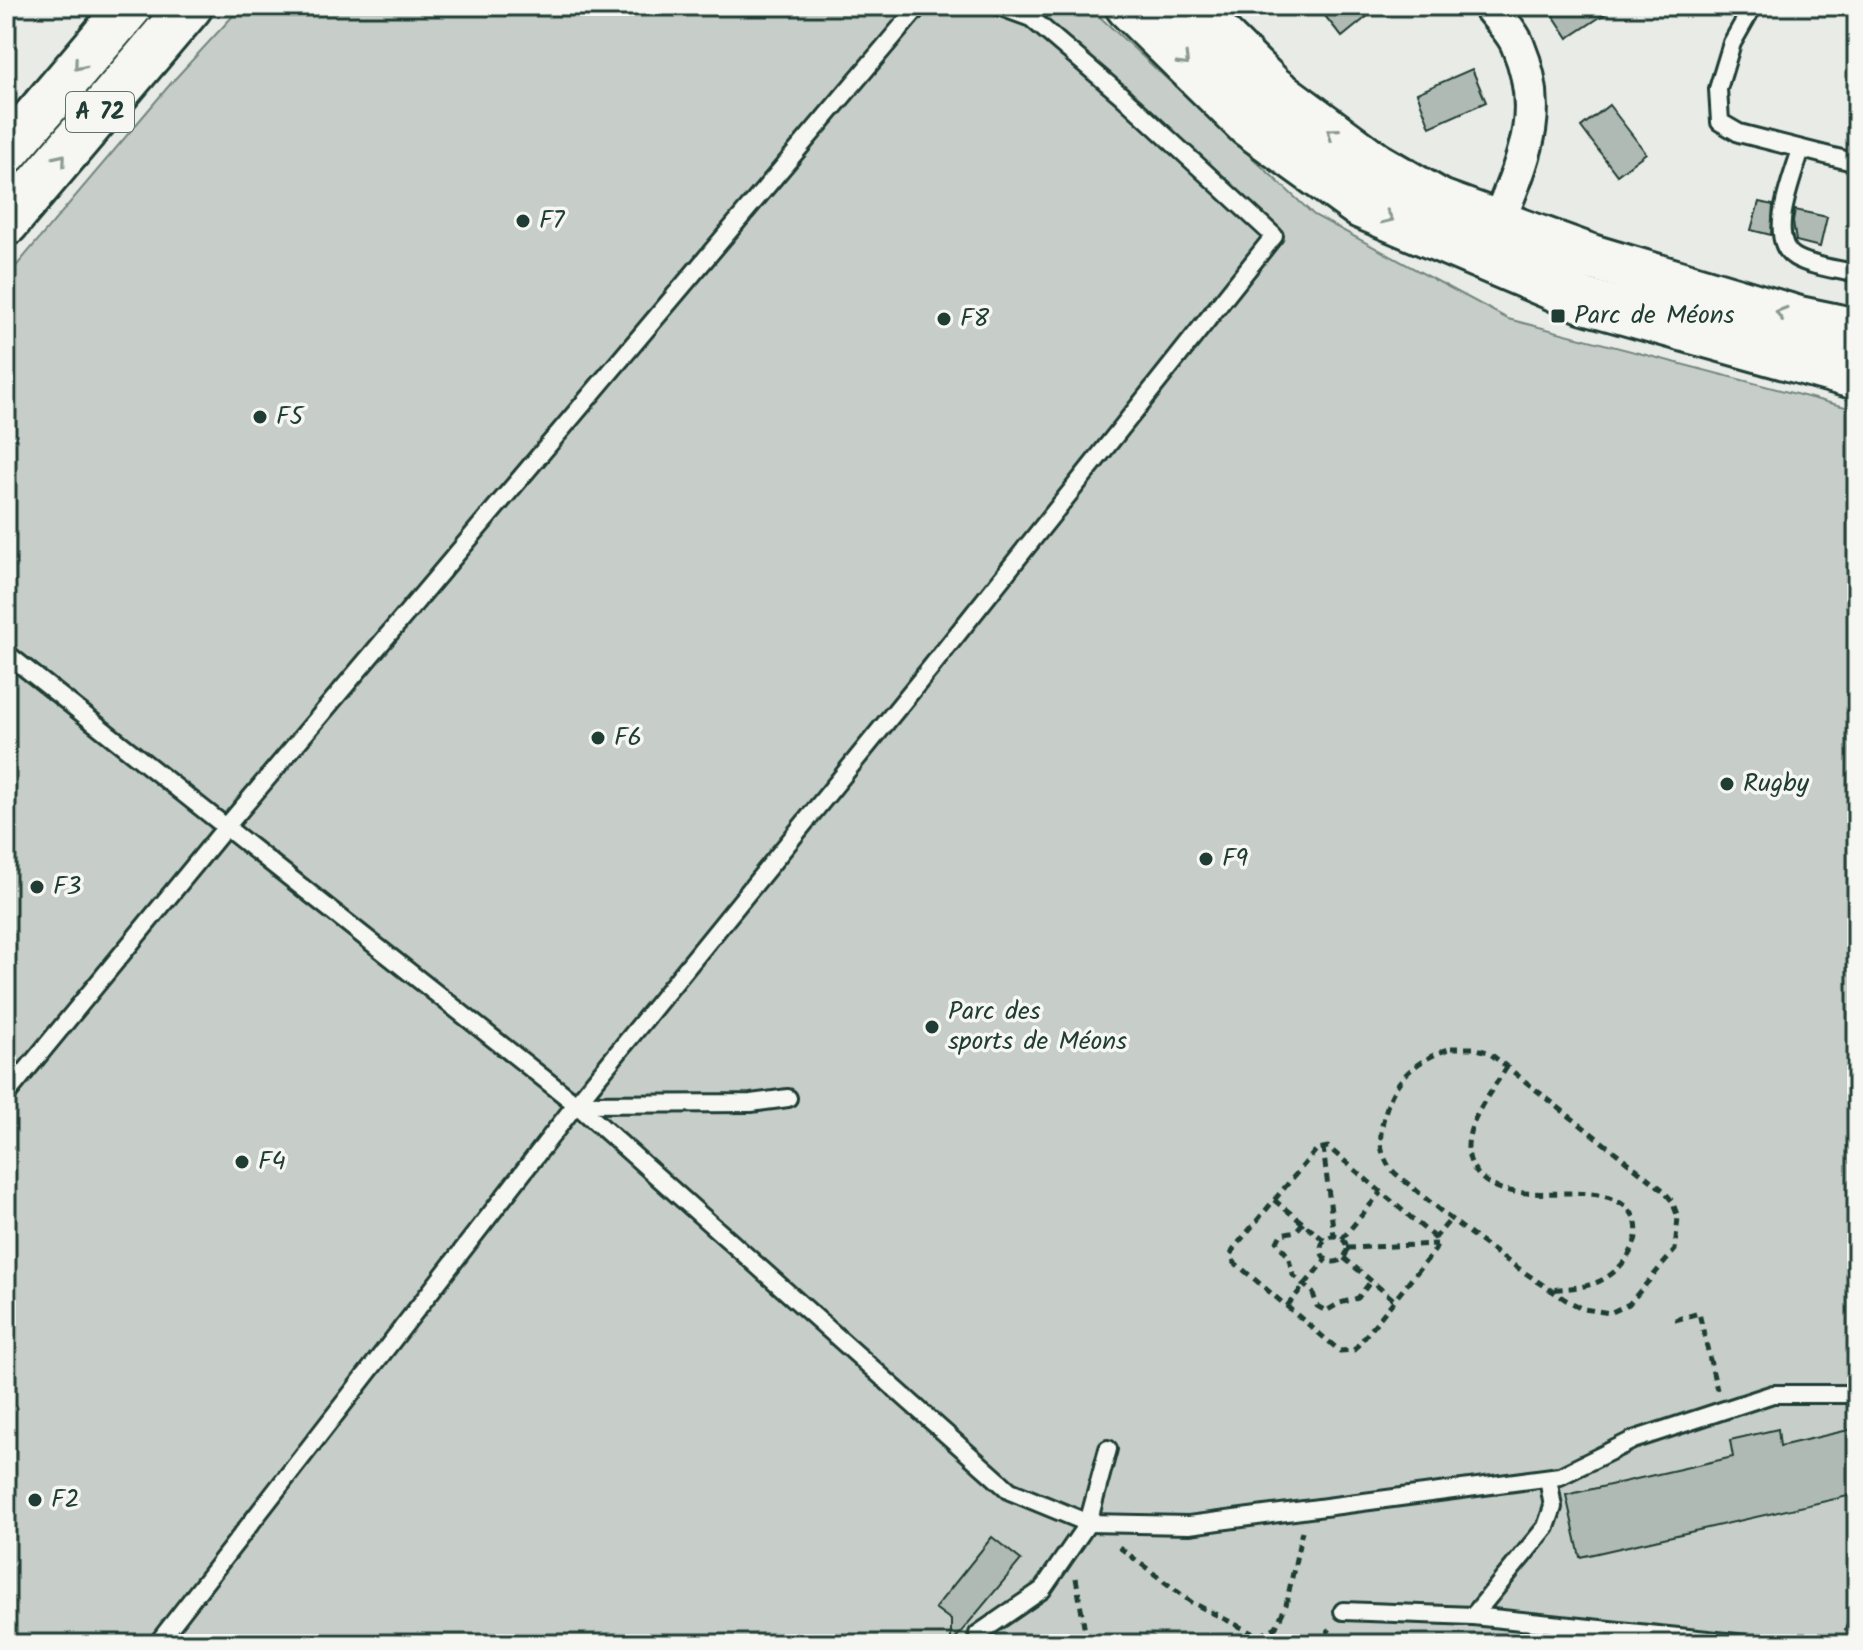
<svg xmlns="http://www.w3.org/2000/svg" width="1863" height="1650" viewBox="0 0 1863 1650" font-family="Kalam,sans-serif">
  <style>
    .green { fill: #c7cec9; stroke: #73867e; stroke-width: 2 }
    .building { fill: #b0bab5; stroke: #1f3d34; stroke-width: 2 }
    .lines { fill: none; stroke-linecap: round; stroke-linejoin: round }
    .lane-casing { stroke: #1f3d34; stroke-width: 22 }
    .street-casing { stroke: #1f3d34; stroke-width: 38 }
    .secondary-casing { stroke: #1f3d34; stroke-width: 50 }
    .highway-casing { stroke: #1f3d34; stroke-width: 50 }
    .path { stroke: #1f3d34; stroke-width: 5; stroke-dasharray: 8 6; stroke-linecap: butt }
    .lane { stroke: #f6f6f2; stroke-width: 16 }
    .street { stroke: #f6f6f2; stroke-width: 32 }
    .secondary { stroke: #f6f6f2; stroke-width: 44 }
    .highway { stroke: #f6f6f2; stroke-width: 44 }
    .oneway { stroke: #8a9a93 }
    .poi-dot { fill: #1f3d34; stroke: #f6f6f2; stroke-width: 3 }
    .labels { text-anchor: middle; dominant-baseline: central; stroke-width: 7; stroke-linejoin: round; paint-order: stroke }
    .shield { fill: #f6f6f2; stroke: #60746d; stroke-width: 2 }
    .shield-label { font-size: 24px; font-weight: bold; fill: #1f3d34 }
    .poi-label { font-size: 26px; fill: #1f3d34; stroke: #f6f6f2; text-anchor: start }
  </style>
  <rect width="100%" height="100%" fill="#e9ebe7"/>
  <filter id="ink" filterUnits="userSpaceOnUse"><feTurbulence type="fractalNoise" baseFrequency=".0125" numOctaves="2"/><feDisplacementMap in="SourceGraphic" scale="16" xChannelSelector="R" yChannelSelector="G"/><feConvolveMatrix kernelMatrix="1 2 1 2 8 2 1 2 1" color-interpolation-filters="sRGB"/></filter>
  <g filter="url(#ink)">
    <polygon class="green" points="242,6 1088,6 1314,215 1508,319 1857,410 1857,1644 6,1644 6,278 173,81"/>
    <g class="building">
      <polygon points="1317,6 1380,6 1342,37"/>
      <polygon points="1547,6 1617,6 1568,38"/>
      <polygon points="1472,69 1486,102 1430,127 1417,93"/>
      <polygon points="1609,105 1646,153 1617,175 1581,127"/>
      <polygon points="1759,202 1773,205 1771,235 1751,230"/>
      <polygon points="1795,210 1827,217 1820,247 1796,241 1793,222"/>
      <polygon points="1857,1428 1857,1494 1580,1557 1566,1495 1733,1457 1730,1440 1778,1429 1780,1446"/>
      <polygon points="992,1537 1021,1560 951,1644 951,1620 935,1608"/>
    </g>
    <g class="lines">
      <defs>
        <g id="lane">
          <polyline points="1753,6 1732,43 1718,89 1720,122 1739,133 1857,163"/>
          <path d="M1801 149C1794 175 1765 239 1795 257 1812 267 1838 269 1857 274"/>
          <polyline points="6,653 576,1104 1010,1491 1088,1523 1189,1525 1560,1476 1633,1440 1773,1394 1857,1394"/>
          <polyline points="6,1095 226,827 919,6"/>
          <polyline points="576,1104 932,666 1274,236 1122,96 1031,18 998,6"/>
          <polyline points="1343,1611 1473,1616 1546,1527 1553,1507 1548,1478"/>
          <polyline points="1473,1616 1747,1644"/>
          <polyline points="978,1634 1042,1590 1088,1523 1108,1449"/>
          <polyline points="157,1644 576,1104 751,1103 788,1098"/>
        </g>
        <path id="street" d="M1489 6C1498 18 1513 32 1518 46 1547 115 1522 161 1497 225"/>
        <g id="secondary">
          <polyline points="1128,6 1249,125 1361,206 1585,301 1857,377"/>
          <polyline points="1189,6 1272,88 1376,165 1440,202 1591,257 1799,319 1857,331"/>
        </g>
        <g id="highway">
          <polyline points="6,152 130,6"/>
          <polyline points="6,223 190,6"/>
        </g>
      </defs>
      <use href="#lane" class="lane-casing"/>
      <use href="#street" class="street-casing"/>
      <use href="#secondary" class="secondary-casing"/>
      <use href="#highway" class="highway-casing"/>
      <g class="path">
        <path d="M1451 1048H1473L1488 1052 1663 1190 1672 1201 1678 1217 1675 1250 1629 1304 1610 1313 1584 1309 1566 1300C1514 1266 1464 1232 1417 1191 1407 1182 1391 1173 1386 1161 1377 1144 1381 1125 1387 1107 1397 1075 1420 1059 1451 1048Z"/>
        <path d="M1507 1067C1490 1094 1455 1134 1473 1167 1499 1213 1576 1180 1617 1201 1656 1221 1630 1267 1600 1281 1585 1288 1568 1288 1551 1290"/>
        <polyline points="1323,1147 1334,1236"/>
        <polyline points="1274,1200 1324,1240"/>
        <polyline points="1303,1223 1296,1231 1281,1234 1277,1242 1288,1256 1293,1275 1313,1293 1317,1306 1326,1311 1340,1303 1358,1298 1371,1281"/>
        <circle cx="1334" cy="1249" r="13"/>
        <polyline points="1435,1238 1328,1147 1317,1149 1234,1248 1231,1255 1234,1262 1340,1351 1354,1350 1435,1250 1437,1244 1435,1238 1450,1220"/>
        <polyline points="1342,1239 1381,1192"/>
        <polyline points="1347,1248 1437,1244"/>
        <polyline points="1344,1258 1394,1300"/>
        <polyline points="1287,1306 1326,1259"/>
        <polyline points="1675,1320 1699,1313 1717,1390"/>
        <polyline points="1119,1547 1191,1602 1274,1644"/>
        <polyline points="1076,1578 1087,1644"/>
        <polyline points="1260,1636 1276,1627 1286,1605 1302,1531"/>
        <polyline points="1318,1644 1330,1629"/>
        <polyline points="1841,1644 1857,1603"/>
      </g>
      <use href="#lane" class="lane"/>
      <use href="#street" class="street"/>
      <use href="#secondary" class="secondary"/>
      <use href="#highway" class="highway"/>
    </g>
    <defs><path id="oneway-chevron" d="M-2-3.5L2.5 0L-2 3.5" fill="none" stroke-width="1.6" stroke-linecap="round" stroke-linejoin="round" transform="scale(2)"/></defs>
    <g class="oneway">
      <use href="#oneway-chevron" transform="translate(1184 61) rotate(45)"/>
      <use href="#oneway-chevron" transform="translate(79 65) rotate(130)"/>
      <use href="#oneway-chevron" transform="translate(1332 133) rotate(-144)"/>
      <use href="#oneway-chevron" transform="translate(61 159) rotate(-50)"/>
      <use href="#oneway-chevron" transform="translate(1388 218) rotate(24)"/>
      <use href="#oneway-chevron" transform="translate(1781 313) rotate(-163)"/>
    </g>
  </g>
  <g class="poi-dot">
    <circle cx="523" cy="221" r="8"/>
    <rect x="1550" y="308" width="16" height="16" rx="4"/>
    <circle cx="944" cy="319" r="8"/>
    <circle cx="260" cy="417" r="8"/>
    <circle cx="598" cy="738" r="8"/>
    <circle cx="1727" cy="784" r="8"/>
    <circle cx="1206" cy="859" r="8"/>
    <circle cx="37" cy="887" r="8"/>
    <circle cx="932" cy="1027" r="8"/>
    <circle cx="242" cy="1162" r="8"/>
    <circle cx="35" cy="1500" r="8"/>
  </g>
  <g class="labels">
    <rect class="shield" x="66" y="92" width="68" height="40" rx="6"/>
    <g class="shield-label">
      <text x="100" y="112">A 72</text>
    </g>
    <g class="poi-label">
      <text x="539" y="221">F7</text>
      <text x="1574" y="316">Parc de Méons</text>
      <text x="960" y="319">F8</text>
      <text x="276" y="417">F5</text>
      <text x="614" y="738">F6</text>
      <text x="1743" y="784">Rugby</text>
      <text x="1222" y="859">F9</text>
      <text x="53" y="887">F3</text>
      <text x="948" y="1012">Parc des<tspan x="948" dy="30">sports de Méons</tspan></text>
      <text x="258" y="1162">F4</text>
      <text x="51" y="1500">F2</text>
    </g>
  </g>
  <rect width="1863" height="1650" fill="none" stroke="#f6f6f2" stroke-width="32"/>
  <rect x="16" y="16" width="1831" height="1618" fill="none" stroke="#1f3d34" stroke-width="3" filter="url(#ink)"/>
</svg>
